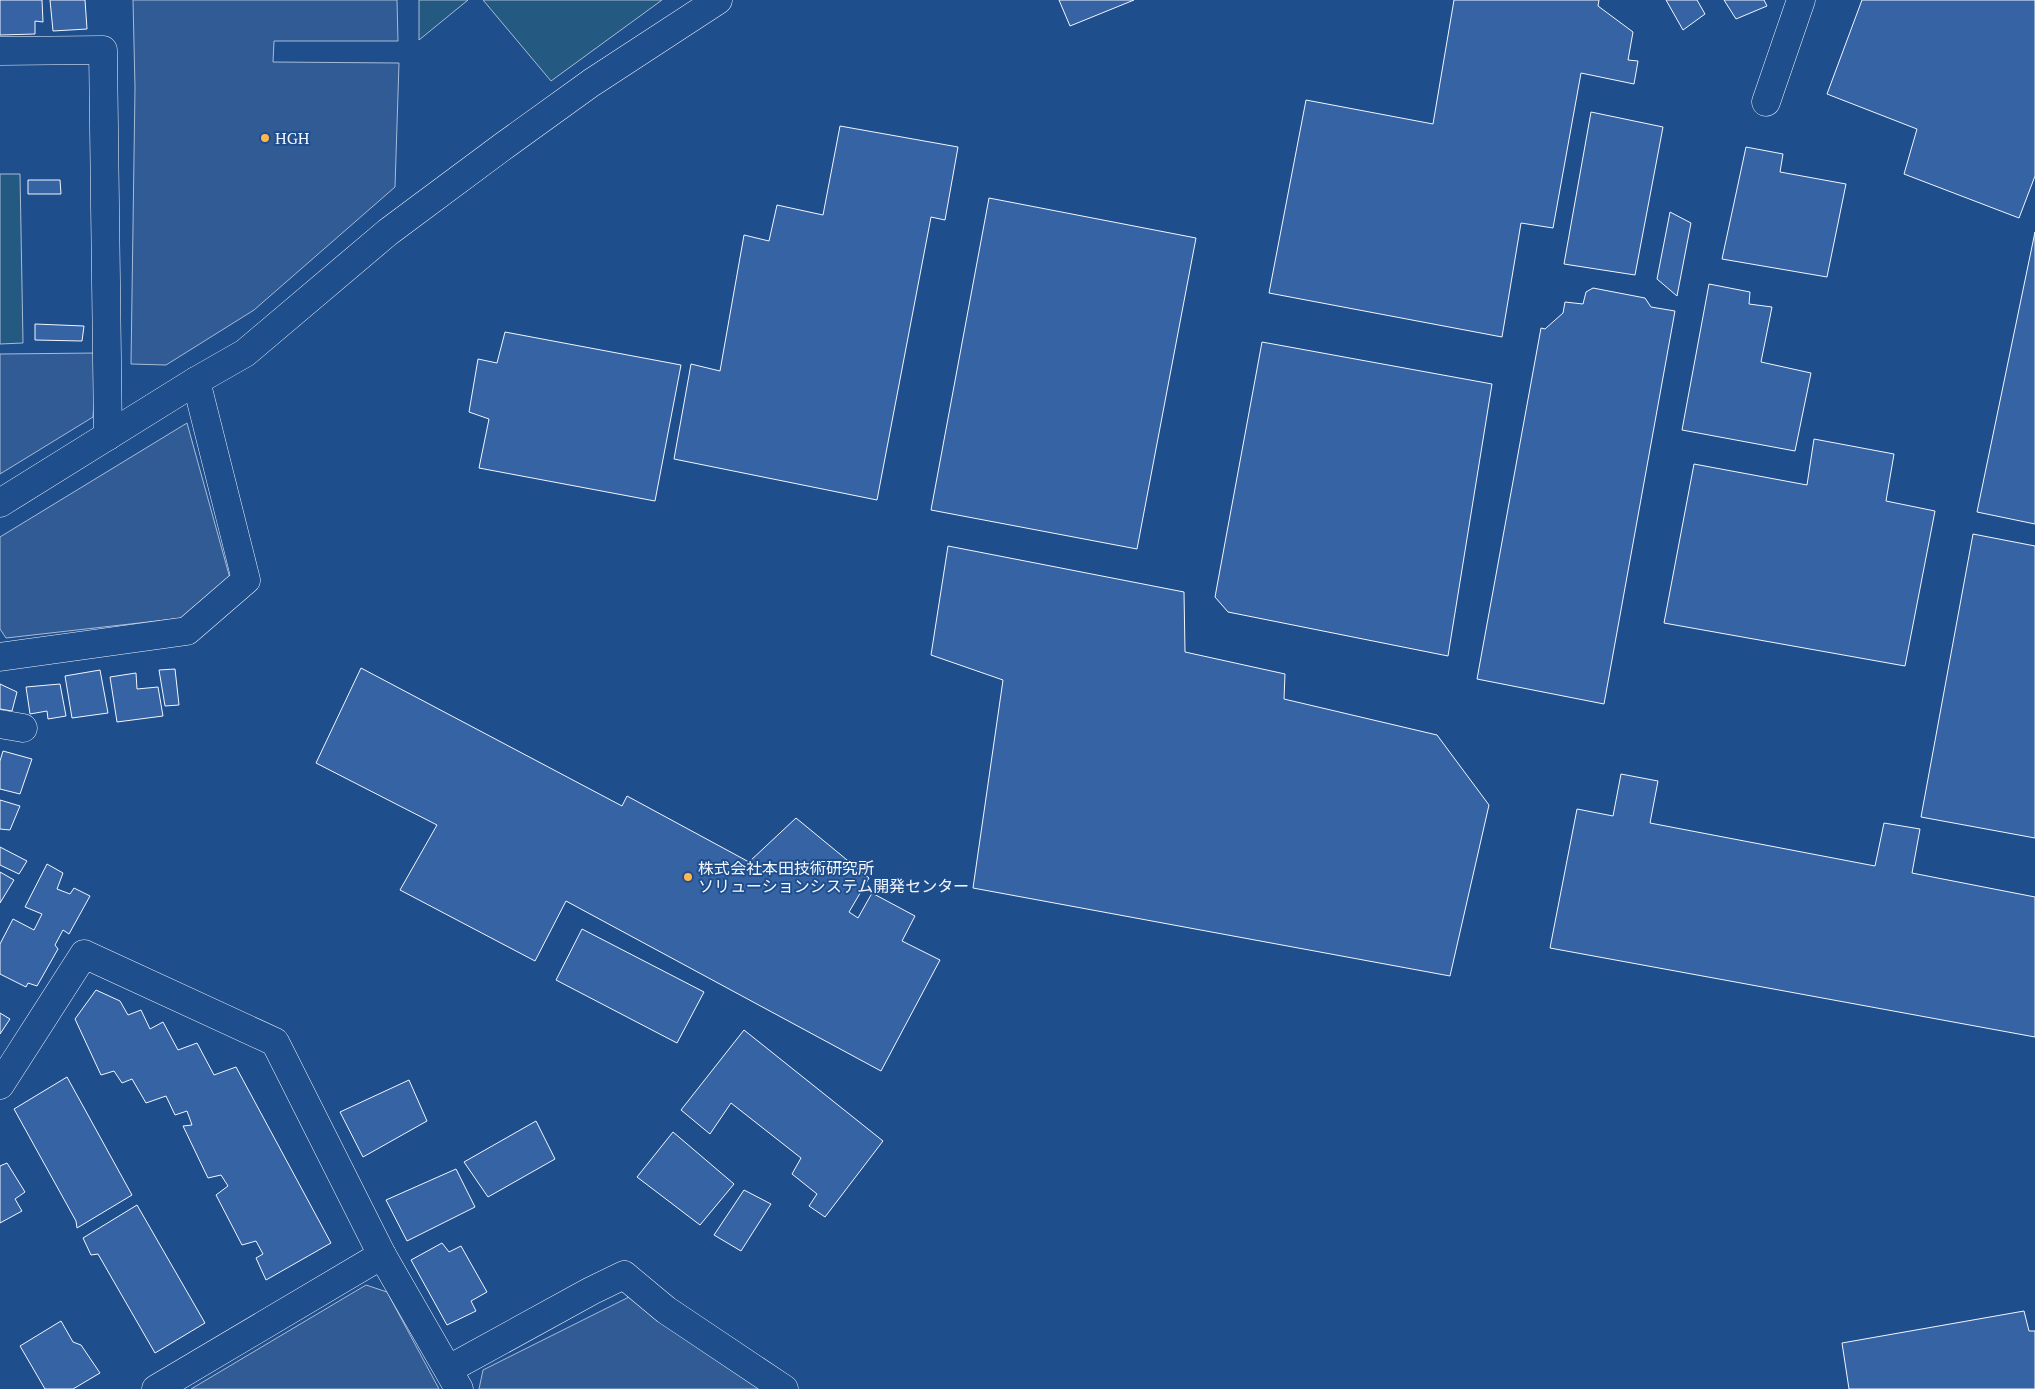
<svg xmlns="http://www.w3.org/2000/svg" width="2035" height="1389" viewBox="0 0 2035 1389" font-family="'PT Serif','Noto Sans JP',serif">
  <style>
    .green { fill: #245a82; stroke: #a8bbd7 }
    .parking { fill: #305b95; stroke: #a8bbd7 }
    .building { fill: #3563a3; stroke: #f2f6ff }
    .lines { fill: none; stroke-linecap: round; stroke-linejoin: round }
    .minor-casing { stroke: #f2f6ff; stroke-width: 29 }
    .tertiary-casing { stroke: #f2f6ff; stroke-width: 29 }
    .minor { stroke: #1f4e8c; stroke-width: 28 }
    .tertiary { stroke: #1f4e8c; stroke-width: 28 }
    .poi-dot { fill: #ffb74d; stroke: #1f4e8c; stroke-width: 2 }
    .labels { text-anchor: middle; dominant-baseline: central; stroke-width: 4; stroke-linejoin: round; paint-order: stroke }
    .poi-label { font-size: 16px; fill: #f2f6ff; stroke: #1f4e8c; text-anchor: start }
  </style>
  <rect width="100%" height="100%" fill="#1f4e8c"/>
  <g class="green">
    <polygon points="419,0 468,0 419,40"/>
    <polygon points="483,0 662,0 551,81"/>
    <polygon points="0,174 20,174 23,343 0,344"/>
  </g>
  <g class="parking">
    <polygon points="133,0 397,0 398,41 274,41 273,62 399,63 395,187 254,310 166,365 131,364 135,88"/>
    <polygon points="97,353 93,417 0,474 0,354"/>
    <polygon points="187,423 231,582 183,618 6,638 0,629 0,537"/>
    <polygon points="366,1285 387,1292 439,1389 191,1389"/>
    <polygon points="631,1296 761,1389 479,1389 483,1370"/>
  </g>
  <g class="building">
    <polygon points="0,0 42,0 43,22 35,21 35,34 0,35"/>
    <polygon points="50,0 85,0 87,29 53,31"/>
    <polygon points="1059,0 1134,0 1070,26"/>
    <polygon points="1454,0 1599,0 1598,6 1633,32 1628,60 1638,61 1634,84 1581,73 1553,228 1521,223 1502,337 1269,293 1306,100 1433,124"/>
    <polygon points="1666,0 1697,0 1705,14 1683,30"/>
    <polygon points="1724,0 1764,0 1767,6 1736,19"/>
    <polygon points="1862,0 2035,0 2035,176 2019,218 1904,174 1917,129 1827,94"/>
    <polygon points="1591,112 1663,127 1635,275 1564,264"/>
    <polygon points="840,126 958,147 945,220 931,217 877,500 674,459 691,364 720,371 744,235 769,241 777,205 823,215"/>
    <polygon points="1746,147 1783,154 1780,172 1846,184 1827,277 1722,259"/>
    <polygon points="28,180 60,180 61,194 28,194"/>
    <polygon points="989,198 1196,238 1137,549 931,510"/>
    <polygon points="1670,212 1691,223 1677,296 1657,279"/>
    <polygon points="2035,232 2035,524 1977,512"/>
    <polygon points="1709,284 1750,292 1749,304 1772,307 1761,362 1811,373 1795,451 1682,430"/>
    <polygon points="1593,288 1645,298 1651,307 1675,311 1604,704 1477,679 1541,328 1545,329 1563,313 1565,302 1583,304 1586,292"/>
    <polygon points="35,324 84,326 82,341 35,340"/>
    <polygon points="505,332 681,365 655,501 479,468 489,419 469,412 478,359 497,363"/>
    <polygon points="1262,342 1492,384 1448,656 1228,612 1215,597"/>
    <polygon points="1814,439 1894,454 1886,501 1935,511 1905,666 1664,623 1694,464 1807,485"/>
    <polygon points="1973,534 2035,546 2035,838 1921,817"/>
    <polygon points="948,546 1184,592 1185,652 1285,674 1284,699 1437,735 1489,805 1450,976 973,888 1003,680 931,655"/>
    <polygon points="361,668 622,806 627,796 749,862 796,818 869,878 849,912 858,918 872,893 915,916 902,941 940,960 881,1071 566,901 535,961 400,890 437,825 316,763"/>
    <polygon points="175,669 179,705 165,706 159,670"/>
    <polygon points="100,670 108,713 72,718 65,676"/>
    <polygon points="136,673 137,689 158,687 163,716 117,722 110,677"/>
    <polygon points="0,684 17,692 12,711 0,709"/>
    <polygon points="60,684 66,716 48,719 47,711 30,714 26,687"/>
    <polygon points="3,751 32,759 20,794 0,789 0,761"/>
    <polygon points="1621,774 1658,781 1650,823 1875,866 1884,823 1920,829 1912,873 2035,897 2035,1037 1550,948 1577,809 1613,816"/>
    <polygon points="0,800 20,806 10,830 0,829"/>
    <polygon points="0,847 27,861 19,874 0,865"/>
    <polygon points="47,864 63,873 57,889 70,894 74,888 90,896 69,934 63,930 55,945 58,949 37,986 28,983 26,987 0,974 0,944 13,919 34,930 42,914 25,907"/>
    <polygon points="0,872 14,880 0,903"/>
    <polygon points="582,929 704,992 677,1043 556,980"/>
    <polygon points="96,990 120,1001 128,1015 141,1010 150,1029 163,1022 178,1050 197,1043 214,1075 236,1067 331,1243 266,1280 256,1258 263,1254 256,1241 242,1245 216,1195 228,1186 221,1175 208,1178 183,1126 192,1125 187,1111 175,1115 166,1096 146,1103 132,1079 122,1083 114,1071 101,1075 75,1019"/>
    <polygon points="0,1013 10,1019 0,1034"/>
    <polygon points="744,1030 883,1141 825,1217 809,1206 817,1194 792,1174 801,1158 731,1103 710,1134 681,1110"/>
    <polygon points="67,1077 132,1195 77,1228 76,1221 14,1109"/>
    <polygon points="409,1080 427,1121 363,1157 340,1112"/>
    <polygon points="536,1121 555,1159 488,1197 464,1162"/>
    <polygon points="673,1132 734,1184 700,1225 637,1177"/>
    <polygon points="7,1163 25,1192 15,1199 22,1211 0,1223 0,1166"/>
    <polygon points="456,1169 475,1207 407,1241 386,1200"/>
    <polygon points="744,1190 771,1204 741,1251 714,1235"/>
    <polygon points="137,1205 205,1323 155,1353 98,1254 91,1255 83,1238"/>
    <polygon points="442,1243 449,1252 461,1246 487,1292 471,1301 476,1311 447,1325 411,1260"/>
    <polygon points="2024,1311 2029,1331 2035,1331 2035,1389 1849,1389 1842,1343"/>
    <polygon points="61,1321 73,1342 81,1345 100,1373 73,1389 45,1389 20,1346"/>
  </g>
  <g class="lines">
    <defs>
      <g id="minor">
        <polyline points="0,51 103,50 108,436"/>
        <polyline points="1766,102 1801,0"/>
        <polyline points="0,657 187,631 246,580 196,381"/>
        <polyline points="0,724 23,728"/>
        <polyline points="0,1085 84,954 275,1042 382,1255 459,1389"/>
        <polyline points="449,1369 591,1291 624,1275 666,1310 784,1389"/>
        <polyline points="156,1389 382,1255"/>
      </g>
      <polyline id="tertiary" points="0,503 196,381 245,353 388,232 505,145 591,83 718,0"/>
    </defs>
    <use href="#minor" class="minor-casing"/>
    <use href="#tertiary" class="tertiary-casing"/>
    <use href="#minor" class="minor"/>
    <use href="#tertiary" class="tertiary"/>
  </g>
  <g class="poi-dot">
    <circle cx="265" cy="138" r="5"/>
    <circle cx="688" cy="877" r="5"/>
  </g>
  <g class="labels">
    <g class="poi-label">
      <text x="275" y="138">HGH</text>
      <text x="698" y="868">株式会社本田技術研究所<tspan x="698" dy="18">ソリューションシステム開発センター</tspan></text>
    </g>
  </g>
</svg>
